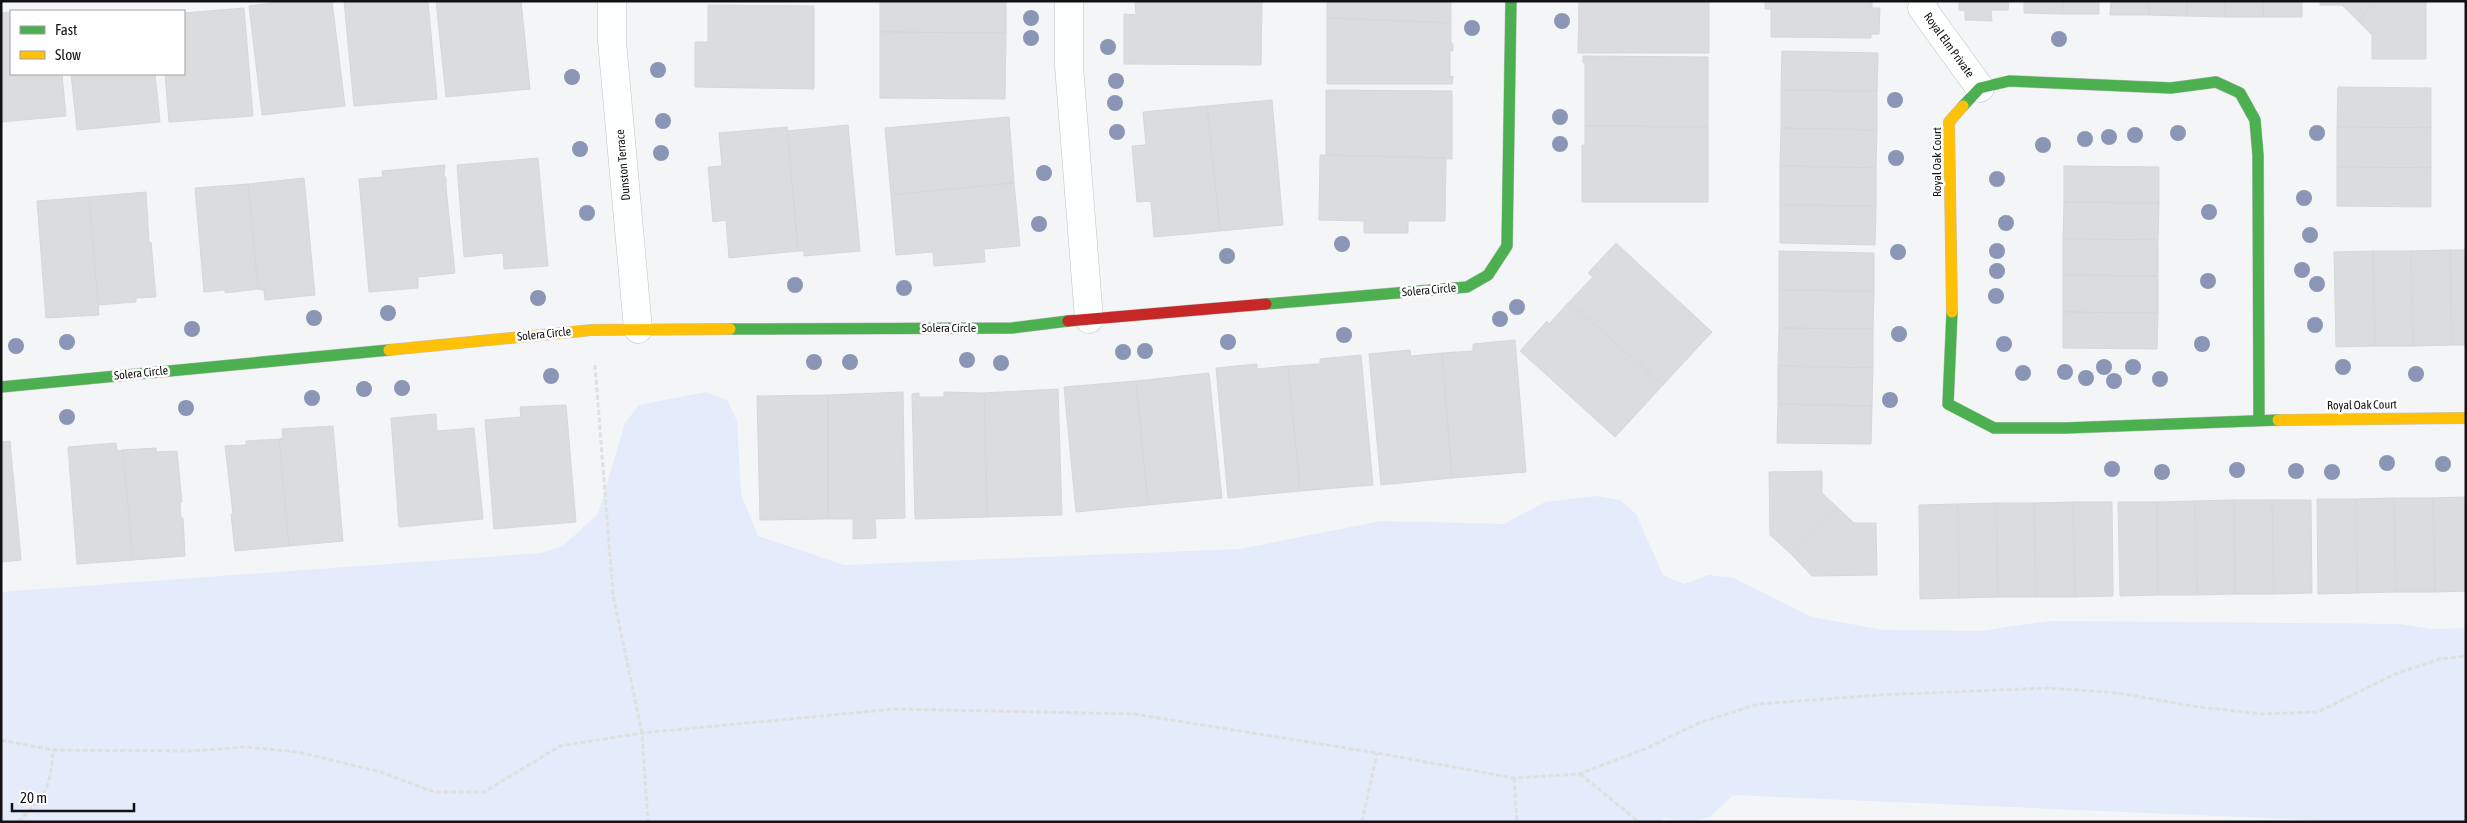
<svg xmlns="http://www.w3.org/2000/svg" width="2467" height="823" viewBox="0 0 2467 823" font-family="'Asap Condensed',sans-serif">
  <style>
    .green { fill: #e4ebfa }
    .building { fill: #dbdcde; stroke: #d6d7d8 }
    .lines { fill: none; stroke-linecap: round; stroke-linejoin: round }
    .street-casing { stroke: #c1c2c4; stroke-width: 29 }
    .fast-casing { stroke: #c1c2c4; stroke-width: 12 }
    .slow-casing { stroke: #c1c2c4; stroke-width: 12 }
    .jam-casing { stroke: #c1c2c4; stroke-width: 12 }
    .path { stroke: #dfe0e0; stroke-width: 3; stroke-dasharray: 5 2.5; stroke-linecap: butt }
    .street { stroke: #fdfefe; stroke-width: 28 }
    .fast { stroke: #4caf50; stroke-width: 11 }
    .slow { stroke: #ffc107; stroke-width: 11 }
    .jam { stroke: #c62828; stroke-width: 11 }
    .tree { fill: #8b96b6 }
    .labels { text-anchor: middle; dominant-baseline: central; stroke-width: 5; stroke-linejoin: round; paint-order: stroke }
    .street-label { font-size: 12px; fill: #121214; stroke: #fff }
  </style>
  <rect width="100%" height="100%" fill="#f3f5f7"/>
  <polygon class="green" points="706,392 727,400 737,421 741,494 758,536 844,565 1240,549 1381,521 1504,524 1545,502 1597,496 1620,500 1636,514 1663,575 1684,584 1709,575 1733,578 1812,617 1884,630 1979,631 2050,621 2400,624 2432,629 2466,628 2466,822 2357,822 1733,795 1710,817 1689,822 1663,818 1663,822 1,822 1,592 541,553 563,546 598,514 625,423 639,405"/>
  <g class="building">
    <polygon points="288,1 332,1 345,106 262,115 249,6"/>
    <polygon points="344,1 428,1 437,99 354,106"/>
    <polygon points="436,1 521,1 530,89 446,97"/>
    <polygon points="880,1 1006,1 1006,33 880,32"/>
    <polygon points="1135,1 1262,1 1261,65 1124,64 1124,14 1136,15"/>
    <polygon points="1327,1 1451,1 1451,23 1327,18"/>
    <polygon points="1579,1 1709,1 1709,53 1578,53"/>
    <polygon points="1765,1 1872,1 1872,8 1880,8 1879,34 1871,34 1871,38 1771,37 1771,9 1765,9"/>
    <polygon points="1959,1 2009,1 2008,10 1991,10 1992,21 1965,20 1965,11 1959,10"/>
    <polygon points="2024,1 2063,1 2062,14 2024,13"/>
    <polygon points="2063,1 2099,1 2099,14 2062,14"/>
    <polygon points="2111,1 2149,1 2149,15 2110,15"/>
    <polygon points="2149,1 2187,1 2187,16 2149,15"/>
    <polygon points="2187,1 2225,1 2225,17 2187,16"/>
    <polygon points="2225,1 2264,1 2263,17 2225,17"/>
    <polygon points="2264,1 2302,1 2302,17 2263,17"/>
    <polygon points="2320,1 2377,1 2358,21 2342,5 2320,5"/>
    <polygon points="2377,1 2426,1 2426,59 2372,59 2372,35 2358,21"/>
    <polygon points="708,5 814,6 814,89 695,87 695,42 708,42"/>
    <polygon points="244,8 253,116 169,122 165,74 184,74 184,13"/>
    <polygon points="11,12 11,74 62,74 66,116 1,122 1,13"/>
    <polygon points="1327,18 1451,23 1451,43 1453,44 1453,51 1450,51 1450,77 1453,76 1452,84 1327,84"/>
    <polygon points="880,32 1006,33 1005,99 880,98"/>
    <polygon points="1782,51 1878,53 1877,91 1781,90"/>
    <polygon points="1583,56 1708,57 1708,127 1585,126 1585,63 1583,63"/>
    <polygon points="71,74 155,74 160,122 77,130"/>
    <polygon points="2338,87 2431,88 2431,128 2337,127"/>
    <polygon points="1326,90 1452,91 1452,159 1326,155"/>
    <polygon points="1781,90 1877,91 1877,130 1781,128"/>
    <polygon points="1272,100 1283,225 1220,231 1207,106"/>
    <polygon points="1207,106 1220,231 1154,237 1151,201 1137,202 1132,146 1146,145 1143,112"/>
    <polygon points="1009,117 1014,183 891,195 885,128"/>
    <polygon points="848,125 860,251 804,256 804,251 798,251 787,131"/>
    <polygon points="1585,126 1708,127 1708,202 1582,202 1582,145 1585,145"/>
    <polygon points="787,127 798,251 729,258 726,220 713,222 708,167 722,166 719,133"/>
    <polygon points="2337,127 2431,128 2431,168 2337,167"/>
    <polygon points="1781,128 1877,130 1876,168 1780,166"/>
    <polygon points="1320,155 1446,158 1445,221 1408,221 1408,233 1364,233 1364,221 1319,220"/>
    <polygon points="538,158 548,266 504,269 503,253 464,257 457,165"/>
    <polygon points="445,165 444,177 446,177 446,187 455,273 418,277 418,288 369,292 359,179 383,177 382,171"/>
    <polygon points="1780,166 1876,168 1876,206 1780,205"/>
    <polygon points="2064,166 2159,167 2159,203 2064,202"/>
    <polygon points="2337,167 2431,168 2431,207 2337,206"/>
    <polygon points="304,178 315,295 265,300 264,290 258,289 248,184"/>
    <polygon points="1014,183 1020,246 984,249 985,262 934,266 933,252 896,255 891,195"/>
    <polygon points="248,184 258,289 225,293 225,290 204,292 195,188"/>
    <polygon points="146,192 149,243 151,242 156,297 136,298 136,302 98,305 89,197"/>
    <polygon points="89,197 99,315 46,318 37,201"/>
    <polygon points="2064,202 2159,203 2158,240 2063,239"/>
    <polygon points="1780,205 1876,206 1875,245 1780,243"/>
    <polygon points="2063,239 2158,240 2158,276 2063,275"/>
    <polygon points="1616,243 1712,332 1663,385 1569,302 1593,277 1588,273"/>
    <polygon points="2450,250 2466,250 2466,345 2452,345"/>
    <polygon points="2450,250 2452,345 2413,346 2411,251"/>
    <polygon points="1779,251 1874,253 1874,291 1779,290"/>
    <polygon points="2373,251 2411,251 2413,346 2375,346"/>
    <polygon points="2373,251 2375,346 2336,347 2334,252"/>
    <polygon points="2063,275 2158,276 2158,313 2063,312"/>
    <polygon points="1779,290 1874,291 1873,329 1779,328"/>
    <polygon points="1569,302 1663,385 1615,437 1520,351 1547,321 1549,324"/>
    <polygon points="2063,312 2158,313 2157,349 2063,348"/>
    <polygon points="1779,328 1873,329 1873,368 1778,366"/>
    <polygon points="1515,340 1526,472 1452,478 1442,353 1473,351 1473,344"/>
    <polygon points="1410,350 1411,356 1442,353 1452,478 1381,485 1369,354"/>
    <polygon points="1361,355 1373,485 1300,491 1288,366 1320,364 1320,359"/>
    <polygon points="1257,364 1257,369 1288,366 1300,491 1228,498 1216,368"/>
    <polygon points="1778,366 1873,368 1872,406 1778,404"/>
    <polygon points="1209,373 1222,498 1148,505 1136,381"/>
    <polygon points="1136,381 1148,505 1076,512 1064,387"/>
    <polygon points="1058,389 1062,515 987,517 984,393"/>
    <polygon points="903,392 905,518 875,519 876,538 853,539 853,519 828,519 828,395"/>
    <polygon points="944,392 984,393 987,517 915,519 912,394 919,393 919,397 944,397"/>
    <polygon points="828,395 828,519 760,520 757,396"/>
    <polygon points="1778,404 1872,406 1871,444 1777,443"/>
    <polygon points="566,405 576,522 494,529 485,420 521,417 520,407"/>
    <polygon points="436,414 437,431 474,428 483,519 399,527 391,418"/>
    <polygon points="333,426 343,541 289,546 279,439 283,438 282,429"/>
    <polygon points="279,439 289,546 235,551 231,514 233,514 225,446 246,445 246,441"/>
    <polygon points="10,441 21,560 1,562 1,442"/>
    <polygon points="116,443 117,451 123,450 133,560 77,564 68,447"/>
    <polygon points="156,448 156,452 177,451 182,502 180,503 181,518 183,518 185,556 133,560 123,450"/>
    <polygon points="1822,471 1822,493 1838,508 1792,555 1770,535 1769,472"/>
    <polygon points="2466,497 2466,591 2435,592 2433,498"/>
    <polygon points="2394,498 2396,592 2357,593 2356,499"/>
    <polygon points="2394,498 2433,498 2435,592 2396,592"/>
    <polygon points="2317,499 2356,499 2357,593 2318,594"/>
    <polygon points="2234,500 2235,594 2197,595 2195,501"/>
    <polygon points="2234,500 2272,500 2274,594 2235,594"/>
    <polygon points="2272,500 2311,500 2312,593 2274,594"/>
    <polygon points="2195,501 2197,595 2158,595 2157,502"/>
    <polygon points="2073,502 2075,597 2036,597 2034,503"/>
    <polygon points="2073,502 2112,502 2113,596 2075,597"/>
    <polygon points="2118,502 2157,502 2158,595 2120,596"/>
    <polygon points="1996,503 1998,597 1959,598 1958,504"/>
    <polygon points="1996,503 2034,503 2036,597 1998,597"/>
    <polygon points="1958,504 1959,598 1920,599 1919,505"/>
    <polygon points="1838,508 1854,523 1876,523 1877,575 1812,576 1792,555"/>
  </g>
  <g class="lines">
    <defs>
      <g id="street">
        <polyline points="612,1 612,41 638,329"/>
        <polyline points="1069,1 1069,66 1089,319"/>
        <polyline points="1923,1 1922,8 1980,88"/>
      </g>
      <g id="fast">
        <polyline points="1963,106 1980,88 2009,81 2171,88 2216,82 2240,93 2255,120 2258,155 2259,420"/>
        <polyline points="1266,304 1467,287 1488,275 1507,246 1511,1"/>
        <polyline points="1952,312 1948,404 1994,428 2065,428 2278,420"/>
        <polyline points="730,329 1012,328 1068,321"/>
        <polyline points="1,387 389,350"/>
      </g>
      <g id="slow">
        <polyline points="1952,312 1949,122 1963,106"/>
        <polyline points="389,350 592,330 730,329"/>
        <polyline points="2278,420 2466,418"/>
      </g>
      <polyline id="jam" points="1068,321 1266,304"/>
    </defs>
    <use href="#street" class="street-casing"/>
    <use href="#fast" class="fast-casing"/>
    <use href="#slow" class="slow-casing"/>
    <use href="#jam" class="jam-casing"/>
    <g class="path">
      <polyline points="595,365 613,595 642,733 648,822"/>
      <polyline points="1,740 53,750 189,751 246,747 298,752 381,772 434,792 484,792 560,746 642,733 895,709 1134,714 1377,753 1514,778 1579,774 1645,749 1701,722 1759,704 1879,695 2048,688 2118,693 2199,707 2262,714 2318,712 2395,674 2440,659 2466,656"/>
      <polyline points="1580,774 1639,822"/>
      <polyline points="1514,778 1517,822"/>
      <path d="M18 822C46 794 50 790 53 750"/>
      <polyline points="1362,822 1377,753"/>
    </g>
    <use href="#street" class="street"/>
    <use href="#fast" class="fast"/>
    <use href="#slow" class="slow"/>
    <use href="#jam" class="jam"/>
  </g>
  <g class="tree">
    <circle cx="1031" cy="18" r="8"/>
    <circle cx="1562" cy="21" r="8"/>
    <circle cx="1472" cy="28" r="8"/>
    <circle cx="1031" cy="38" r="8"/>
    <circle cx="2059" cy="39" r="8"/>
    <circle cx="1108" cy="47" r="8"/>
    <circle cx="658" cy="70" r="8"/>
    <circle cx="572" cy="77" r="8"/>
    <circle cx="1116" cy="81" r="8"/>
    <circle cx="1895" cy="100" r="8"/>
    <circle cx="1115" cy="103" r="8"/>
    <circle cx="1560" cy="117" r="8"/>
    <circle cx="663" cy="121" r="8"/>
    <circle cx="1117" cy="132" r="8"/>
    <circle cx="2178" cy="133" r="8"/>
    <circle cx="2317" cy="133" r="8"/>
    <circle cx="2135" cy="135" r="8"/>
    <circle cx="2109" cy="137" r="8"/>
    <circle cx="2085" cy="139" r="8"/>
    <circle cx="1560" cy="144" r="8"/>
    <circle cx="2043" cy="145" r="8"/>
    <circle cx="580" cy="149" r="8"/>
    <circle cx="661" cy="153" r="8"/>
    <circle cx="1896" cy="158" r="8"/>
    <circle cx="1044" cy="173" r="8"/>
    <circle cx="1997" cy="179" r="8"/>
    <circle cx="2304" cy="198" r="8"/>
    <circle cx="2209" cy="212" r="8"/>
    <circle cx="587" cy="213" r="8"/>
    <circle cx="2006" cy="223" r="8"/>
    <circle cx="1039" cy="224" r="8"/>
    <circle cx="2310" cy="235" r="8"/>
    <circle cx="1342" cy="244" r="8"/>
    <circle cx="1997" cy="251" r="8"/>
    <circle cx="1898" cy="252" r="8"/>
    <circle cx="1227" cy="256" r="8"/>
    <circle cx="2302" cy="270" r="8"/>
    <circle cx="1997" cy="271" r="8"/>
    <circle cx="2208" cy="281" r="8"/>
    <circle cx="2317" cy="284" r="8"/>
    <circle cx="795" cy="285" r="8"/>
    <circle cx="904" cy="288" r="8"/>
    <circle cx="1996" cy="296" r="8"/>
    <circle cx="538" cy="298" r="8"/>
    <circle cx="1517" cy="307" r="8"/>
    <circle cx="388" cy="313" r="8"/>
    <circle cx="314" cy="318" r="8"/>
    <circle cx="1500" cy="319" r="8"/>
    <circle cx="2315" cy="325" r="8"/>
    <circle cx="192" cy="329" r="8"/>
    <circle cx="1899" cy="334" r="8"/>
    <circle cx="1344" cy="335" r="8"/>
    <circle cx="67" cy="342" r="8"/>
    <circle cx="1228" cy="342" r="8"/>
    <circle cx="2004" cy="344" r="8"/>
    <circle cx="2202" cy="344" r="8"/>
    <circle cx="16" cy="346" r="8"/>
    <circle cx="1145" cy="351" r="8"/>
    <circle cx="1123" cy="352" r="8"/>
    <circle cx="967" cy="360" r="8"/>
    <circle cx="814" cy="362" r="8"/>
    <circle cx="850" cy="362" r="8"/>
    <circle cx="1001" cy="363" r="8"/>
    <circle cx="2104" cy="367" r="8"/>
    <circle cx="2133" cy="367" r="8"/>
    <circle cx="2343" cy="367" r="8"/>
    <circle cx="2065" cy="372" r="8"/>
    <circle cx="2023" cy="373" r="8"/>
    <circle cx="2416" cy="374" r="8"/>
    <circle cx="551" cy="376" r="8"/>
    <circle cx="2086" cy="378" r="8"/>
    <circle cx="2160" cy="379" r="8"/>
    <circle cx="2114" cy="381" r="8"/>
    <circle cx="402" cy="388" r="8"/>
    <circle cx="364" cy="389" r="8"/>
    <circle cx="312" cy="398" r="8"/>
    <circle cx="1890" cy="400" r="8"/>
    <circle cx="186" cy="408" r="8"/>
    <circle cx="67" cy="417" r="8"/>
    <circle cx="2387" cy="463" r="8"/>
    <circle cx="2443" cy="464" r="8"/>
    <circle cx="2112" cy="469" r="8"/>
    <circle cx="2237" cy="470" r="8"/>
    <circle cx="2296" cy="471" r="8"/>
    <circle cx="2162" cy="472" r="8"/>
    <circle cx="2332" cy="472" r="8"/>
  </g>
  <g class="labels">
    <g class="street-label">
      <text transform="translate(1949 45) rotate(54)">Royal Elm Private</text>
      <text transform="translate(1937 162) rotate(-90)">Royal Oak Court</text>
      <text transform="translate(623 165) rotate(-95)">Dunston Terrace</text>
      <text transform="translate(1429 290) rotate(-5)">Solera Circle</text>
      <text x="949" y="328">Solera Circle</text>
      <text transform="translate(544 334) rotate(-6)">Solera Circle</text>
      <text transform="translate(141 373) rotate(-6)">Solera Circle</text>
      <text transform="translate(2362 405) rotate(-1)">Royal Oak Court</text>
    </g>
  </g>
  <rect width="2467" height="823" fill="none" stroke="#121214" stroke-width="5"/>
  <rect x="10" y="10" width="175" height="65" fill="#ffffff" stroke="#a0a0a1"/>
  <rect x="20" y="26" width="25" height="8" fill="#4caf50" stroke="#a0a0a1"/>
  <text x="55" y="35" font-size="15" fill="#121214">Fast</text>
  <rect x="20" y="51" width="25" height="8" fill="#ffc107" stroke="#a0a0a1"/>
  <text x="55" y="60" font-size="15" fill="#121214">Slow</text>
  <path d="M12 803v8h122v-8" fill="none" stroke="#121214" stroke-width="2.5"/>
  <text x="20" y="803" font-size="15" fill="#121214" stroke="#ffffff" stroke-width="4" paint-order="stroke">20 m</text>
</svg>
